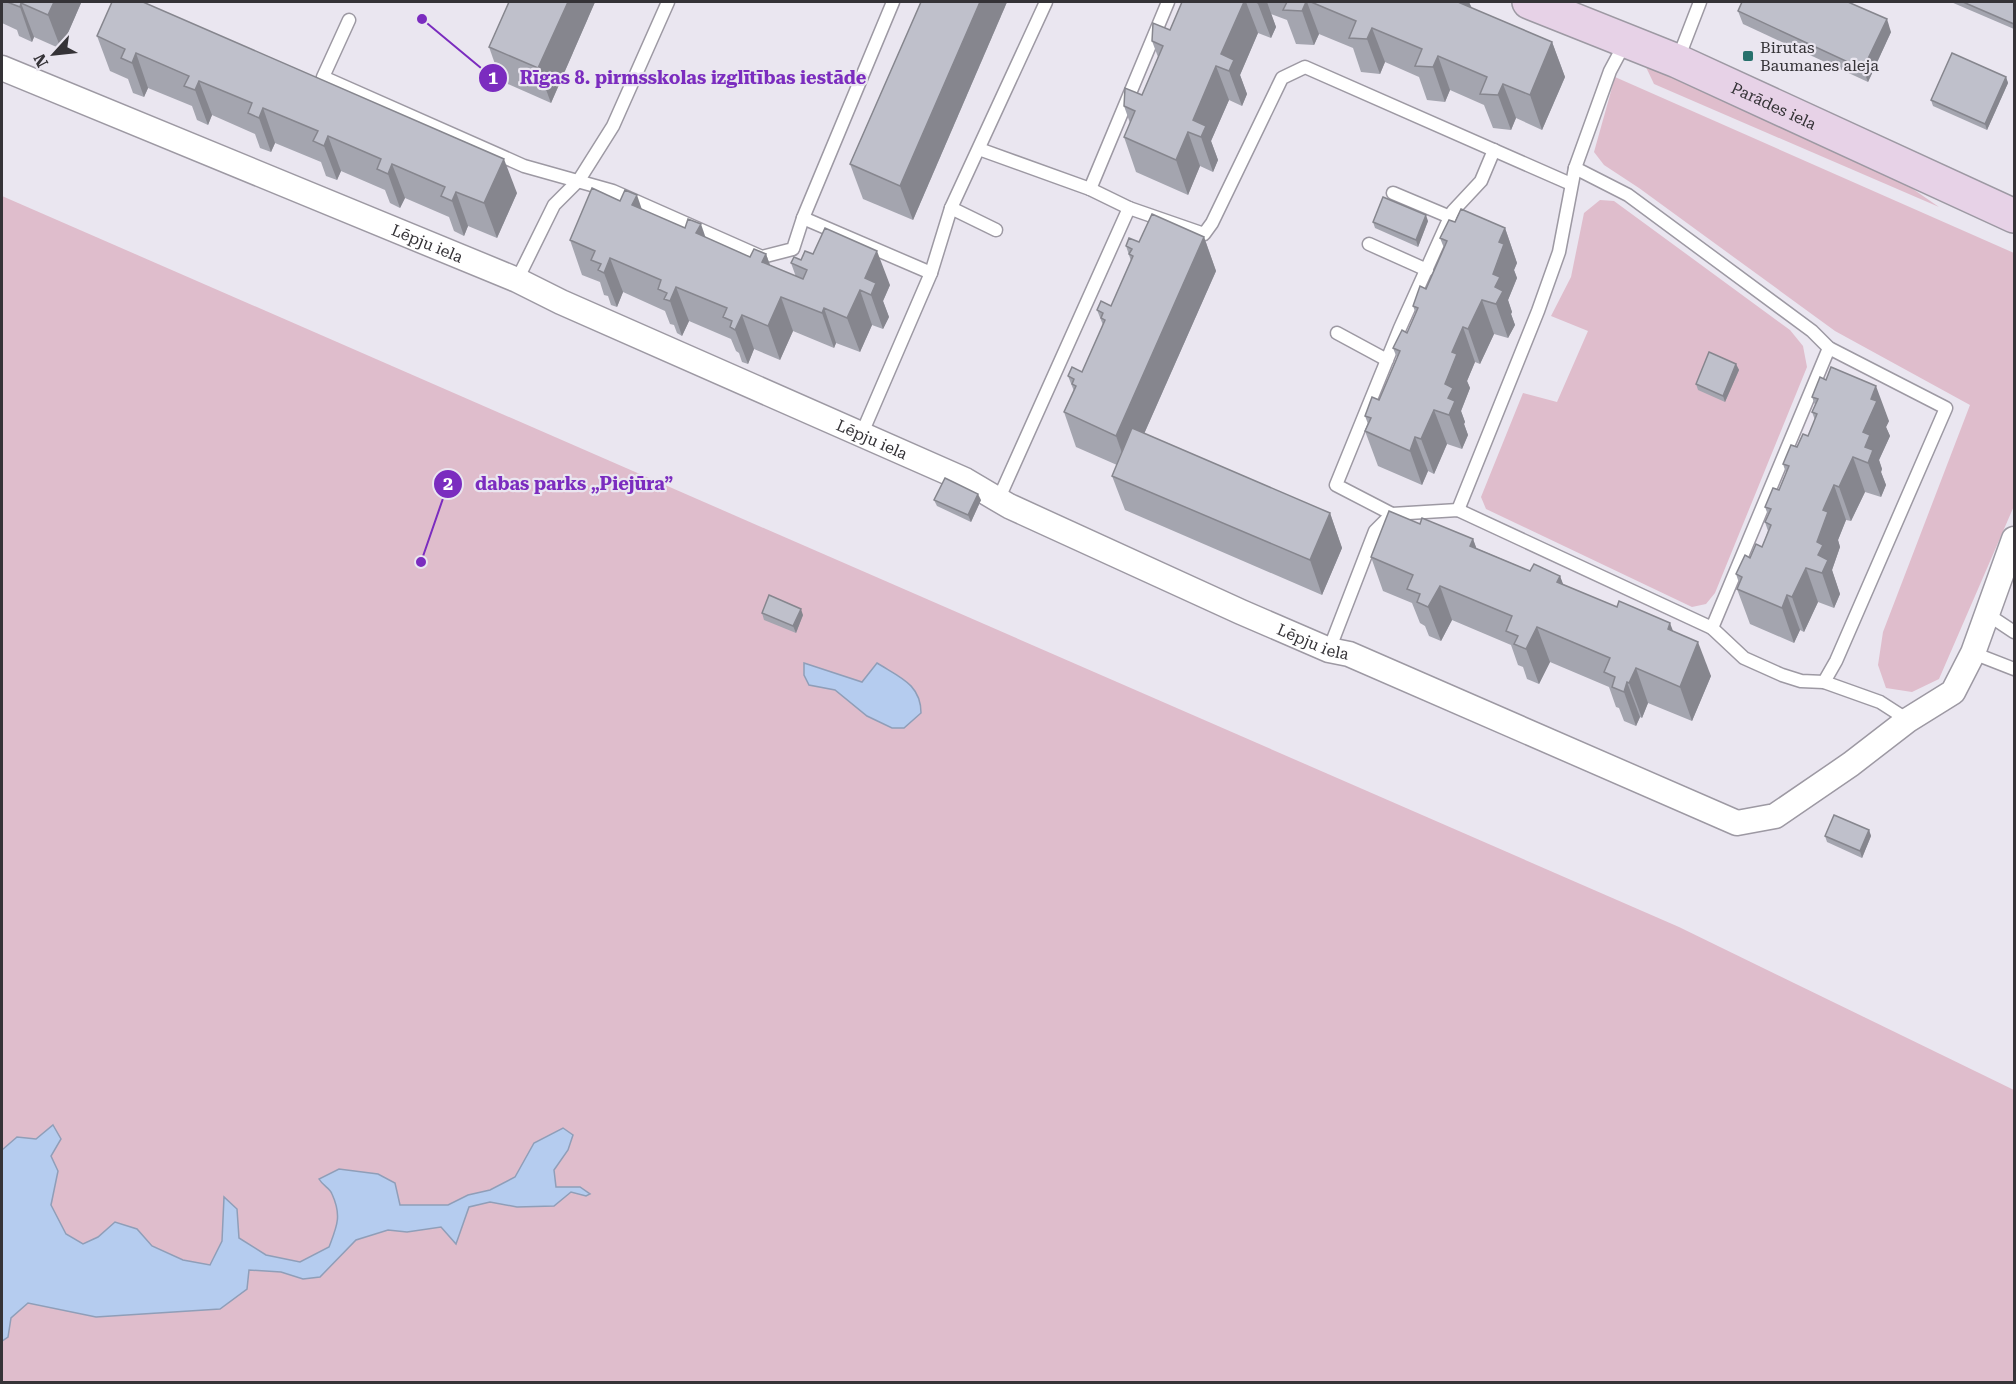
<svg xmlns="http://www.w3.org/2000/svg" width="2016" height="1384" viewBox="0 0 2016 1384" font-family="'Roboto Serif',serif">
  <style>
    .green { fill: #dfbdcc }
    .water { fill: #b5ccef; stroke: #8f9eb8; stroke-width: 1.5 }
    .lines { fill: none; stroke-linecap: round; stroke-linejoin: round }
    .lane-casing { stroke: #9d99a3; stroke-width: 15 }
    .street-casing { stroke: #9d99a3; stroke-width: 27 }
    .secondary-casing { stroke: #9d99a3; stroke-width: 36 }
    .lane { stroke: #fff; stroke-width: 12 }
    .street { stroke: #fff; stroke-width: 24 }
    .secondary { stroke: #e7d2e7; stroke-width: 33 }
    .wall { fill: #a4a5af }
    .shaded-wall { fill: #86868e }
    .building { fill: #bfc0cb; stroke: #86868e; stroke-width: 1.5 }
    .poi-dot { fill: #27716c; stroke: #eae6f0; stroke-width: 2 }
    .labels { text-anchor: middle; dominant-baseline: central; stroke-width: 4.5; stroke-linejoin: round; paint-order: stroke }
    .poi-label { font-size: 16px; fill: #353337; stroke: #eae6f0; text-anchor: start }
    .street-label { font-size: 16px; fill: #353337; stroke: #eae6f0 }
    .leader { fill: none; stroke: #7b2cbf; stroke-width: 2 }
    .callout-dot { fill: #7b2cbf; stroke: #eae6f0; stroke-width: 2 }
    .mark-label { font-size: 18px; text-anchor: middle; font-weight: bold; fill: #fff }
    .callout-label { font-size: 18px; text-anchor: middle; font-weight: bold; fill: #7b2cbf; stroke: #eae6f0; stroke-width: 4.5; stroke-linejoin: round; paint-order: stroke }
  </style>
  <rect width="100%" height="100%" fill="#eae6f0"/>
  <g class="green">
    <polygon points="1645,65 1897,178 1939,207 1654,84"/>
    <polygon points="1615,77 2014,253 2014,506 1939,679 1912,692 1886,688 1878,665 1883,632 1970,405 1835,331 1639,188 1604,165 1594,152"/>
    <polygon points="2,196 1679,927 2014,1090 2014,1382 2,1382"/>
    <polygon points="1600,200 1614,201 1790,330 1803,346 1807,367 1715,593 1706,604 1692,607 1486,509 1481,497 1523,393 1557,402 1588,331 1551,316 1571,277 1584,213"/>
  </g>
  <g class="water">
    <path d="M804 663 862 682 877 663C899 677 921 684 921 713L904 728H892L867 716 835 690 809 685 804 675Z"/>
    <path d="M53 1125 61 1139 51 1156 58 1171 51 1205 66 1234 83 1244 98 1237 115 1222 137 1229 152 1246 183 1260 210 1265 222 1241 224 1197 237 1209 239 1238 266 1255 300 1262 329 1247C337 1226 342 1216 332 1194 330 1188 323 1186 319 1179L339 1169 378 1174 395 1183 400 1205H448L468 1195 490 1190 515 1177 534 1143 563 1128 573 1135 568 1150 554 1170 556 1187H580L590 1194 586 1196 571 1192 554 1206 517 1207 490 1202 469 1207 456 1244 441 1227 407 1232 388 1230 356 1240 320 1277 303 1279 281 1272 249 1270 247 1289 220 1309 96 1317 28 1303 11 1318 8 1337 2 1341V1150L17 1137 36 1139Z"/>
  </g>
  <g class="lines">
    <defs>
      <g id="lane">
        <polyline points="349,20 323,77 524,166 613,191 762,257 793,249 803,218 893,2"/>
        <polyline points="1678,59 1700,2"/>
        <polyline points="979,149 1090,189"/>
        <polyline points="1494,150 1481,181 1453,211 1450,217 1400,328 1336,485 1392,514 1458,510 1712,628 1829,348"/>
        <polyline points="1575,168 1628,195 1812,331 1829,348 1946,408 1836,661 1824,682"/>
        <polyline points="1393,193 1450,217"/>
        <polyline points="951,208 996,230"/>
        <polyline points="1129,208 1204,234 1212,223 1282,78 1305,67 1571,184"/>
        <polyline points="803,218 931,273"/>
        <polyline points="1369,244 1427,270"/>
        <polyline points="517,280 554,205 579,180 613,126 668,2"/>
        <polyline points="1337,333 1387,360"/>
        <polyline points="862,433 931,273 951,208 1046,2"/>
        <polyline points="999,498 1129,208 1090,189 1168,2"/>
        <polyline points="1458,510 1538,311 1559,252 1575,168 1610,71 1626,41"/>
        <polyline points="1987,614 2014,632"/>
        <polyline points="1712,628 1744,658 1782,675 1801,681 1824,682 1880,702 1908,720"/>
        <polyline points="1329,650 1375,531 1392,514"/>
        <polyline points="1973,653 2014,669"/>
      </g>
      <g id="street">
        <path id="s1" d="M2 68 517 280 561 302 965 480 1009 506 1241 612 1329 650 1349 654 1737 823 1775 816 1851 764 1908 720 1953 692 1973 653 2014 539"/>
      </g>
      <g id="secondary">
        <path id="s2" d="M1529 2 1677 61 2014 216"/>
      </g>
    </defs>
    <use href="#lane" class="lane-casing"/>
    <use href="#street" class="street-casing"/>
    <use href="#secondary" class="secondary-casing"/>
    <use href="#lane" class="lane"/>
    <use href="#street" class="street"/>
    <use href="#secondary" class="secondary"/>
  </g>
  <g class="wall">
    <polygon points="2,2 81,2 81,3 61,49 34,37 32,42 19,36 17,30 2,23"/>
    <polygon points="509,2 595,2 551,103 501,81 489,47"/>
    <polygon points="921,2 1007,2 913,220 863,199 850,164"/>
    <polygon points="1182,2 1469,2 1472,8 1552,42 1565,77 1542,130 1516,118 1511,130 1493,128 1484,105 1450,90 1445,102 1427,100 1419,77 1385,62 1380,74 1361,72 1353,48 1319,34 1314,45 1296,44 1287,20 1271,14 1276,27 1271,38 1258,33 1240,75 1247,94 1242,106 1229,100 1211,141 1218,160 1213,172 1200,166 1188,195 1136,172 1124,137 1130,123 1124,106 1142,95 1158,57 1152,41 1170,30"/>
    <polygon points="1951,2 2014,2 2014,29"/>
    <polygon points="1738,11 1891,32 1868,82 1743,24"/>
    <polygon points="97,36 517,193 497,238 468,226 464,236 454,231 449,217 405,198 400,208 390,203 385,190 341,171 337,180 326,176 321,162 275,143 271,152 260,148 255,134 212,115 208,125 197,120 192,106 148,88 144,97 133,93 128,79 110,71"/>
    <polygon points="2006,77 2008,83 1987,130 1933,106 1931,100"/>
    <polygon points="642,210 750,257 766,254 770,265 796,277 791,263 801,260 890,285 883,301 889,317 883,329 872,325 860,352 836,343 834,348 793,331 780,360 754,349 748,364 742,362 739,353 736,351 731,339 689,321 682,336 677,333 674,325 670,324 665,311 623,292 617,307 611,305 608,296 604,295 600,282 582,275 570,240"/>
    <polygon points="1428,221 1418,247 1375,228 1373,222"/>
    <polygon points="1455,222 1505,228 1517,263 1514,270 1517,278 1508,300 1512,312 1511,314 1515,325 1508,338 1494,334 1480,364 1475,362 1467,381 1470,388 1461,411 1465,422 1464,424 1468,435 1462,449 1447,444 1434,474 1428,471 1422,485 1378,466 1365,431 1368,424 1365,416 1379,400 1397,358 1393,348 1407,333 1416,314 1413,306 1426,289 1444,248 1440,238"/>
    <polygon points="1204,237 1216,271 1144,434 1330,513 1342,548 1322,595 1125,510 1112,476 1117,465 1076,447 1064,412 1074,391 1068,376 1082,372 1103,325 1097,310 1111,306 1131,261 1126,246 1139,242"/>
    <polygon points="1736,364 1739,370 1725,402 1698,390 1696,384"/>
    <polygon points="1812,397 1889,421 1886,427 1890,436 1879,460 1882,469 1881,472 1886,485 1881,497 1865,492 1851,521 1846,520 1838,540 1840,547 1832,570 1840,594 1834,608 1818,602 1804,632 1800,630 1794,643 1750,624 1737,589 1739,583 1736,574 1750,558 1762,547 1768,531 1765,522 1768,515 1765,507 1779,490 1786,473 1783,464 1808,436 1815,420 1812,412 1815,405"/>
    <polygon points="934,500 981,500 971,522 937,506"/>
    <polygon points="1420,524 1473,539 1476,548 1530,571 1560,576 1563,585 1673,631 1711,676 1692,721 1648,703 1642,718 1640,717 1636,726 1624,721 1619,708 1616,707 1609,687 1550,662 1539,684 1527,679 1523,667 1518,665 1511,645 1452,620 1441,641 1429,636 1425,626 1420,623 1412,603 1383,591 1371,557"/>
    <polygon points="762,613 803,615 796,633 764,620"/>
    <polygon points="1869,830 1871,836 1862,858 1827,842 1825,836"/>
  </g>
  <g class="shaded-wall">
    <polygon points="54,2 81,2 81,3 61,49 48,15"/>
    <polygon points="568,2 595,2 551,103 538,68"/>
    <polygon points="980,2 1007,2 913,220 900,186"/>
    <polygon points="1244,2 1246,2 1258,33 1240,75 1247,94 1242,106 1229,71 1221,54"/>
    <polygon points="1255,2 1267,2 1276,27 1271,38 1258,4"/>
    <polygon points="1306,2 1307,2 1319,34 1314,45 1302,11"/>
    <polygon points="1458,2 1469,2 1477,22"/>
    <polygon points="21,3 34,37 32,42 20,7"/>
    <polygon points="1887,19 1891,32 1868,82 1863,69"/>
    <polygon points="1372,28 1385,62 1380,74 1367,39"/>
    <polygon points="1552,42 1565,77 1542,130 1530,95"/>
    <polygon points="136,53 148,88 144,97 132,63"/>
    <polygon points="1438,56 1450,90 1445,102 1433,67"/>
    <polygon points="1216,66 1229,100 1211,141 1218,160 1213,172 1201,137 1193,120"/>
    <polygon points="2006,77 2008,83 1987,130 1985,124"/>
    <polygon points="199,81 212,115 208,125 195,90"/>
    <polygon points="1503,84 1516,118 1511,130 1498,95"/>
    <polygon points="263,108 275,143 271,152 259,118"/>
    <polygon points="1188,132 1200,166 1188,195 1176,160"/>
    <polygon points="328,136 341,171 337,180 324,146"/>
    <polygon points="504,159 517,193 497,238 484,203"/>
    <polygon points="392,164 405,198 400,208 388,174"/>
    <polygon points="456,192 468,226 464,236 452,201"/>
    <polygon points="637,195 649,230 632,205"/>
    <polygon points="1426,215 1428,221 1418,247 1416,240"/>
    <polygon points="701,224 713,259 696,233"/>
    <polygon points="1505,228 1517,263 1514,270 1517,278 1508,300 1512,312 1511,314 1515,325 1508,338 1496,304 1495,287 1493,274 1499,242"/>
    <polygon points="1204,237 1216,271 1128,470 1116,436"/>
    <polygon points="877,251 890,285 883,301 889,317 883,329 865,278"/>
    <polygon points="766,254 778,288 762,262"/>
    <polygon points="610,258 623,292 617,307 604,273"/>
    <polygon points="676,287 689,321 682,336 670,301"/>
    <polygon points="860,290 872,325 860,352 847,318"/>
    <polygon points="781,297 793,331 780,360 768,326"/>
    <polygon points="1482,300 1494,334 1480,364 1468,329"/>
    <polygon points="824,308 836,343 834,348 822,313"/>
    <polygon points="742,315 754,349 748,364 735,330"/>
    <polygon points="1463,327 1475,362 1467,381 1470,388 1461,411 1465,422 1464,424 1468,435 1462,449 1449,415 1445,384 1452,352"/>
    <polygon points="1736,364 1739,370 1725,402 1723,396"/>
    <polygon points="1876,386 1889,421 1886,427 1890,436 1879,460 1882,469 1881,472 1886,485 1881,497 1868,463 1865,447 1863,432 1871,399"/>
    <polygon points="1434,410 1447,444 1434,474 1421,439"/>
    <polygon points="1415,437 1428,471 1422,485 1410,451"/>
    <polygon points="1853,457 1865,492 1851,521 1839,487"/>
    <polygon points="1834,485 1846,520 1838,540 1840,547 1832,570 1840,594 1834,608 1822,573 1817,542 1823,510"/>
    <polygon points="978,494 981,500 971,522 968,515"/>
    <polygon points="1330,513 1342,548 1322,595 1310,560"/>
    <polygon points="1473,539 1486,574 1470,546"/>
    <polygon points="1806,568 1818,602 1804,632 1792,597"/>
    <polygon points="1560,576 1573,610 1557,582"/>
    <polygon points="1440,586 1452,620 1441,641 1428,607"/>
    <polygon points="1787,595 1800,630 1794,643 1782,608"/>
    <polygon points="801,609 803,615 796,633 793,626"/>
    <polygon points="1670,623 1683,657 1668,629"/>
    <polygon points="1537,627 1550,662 1539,684 1526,649"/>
    <polygon points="1698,642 1711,676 1692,721 1680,687"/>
    <polygon points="1636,668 1648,703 1642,718 1629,683"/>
    <polygon points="1627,682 1640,717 1636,726 1624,692"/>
    <polygon points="1869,830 1871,836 1862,858 1860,851"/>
  </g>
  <g class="building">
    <polygon points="7,2 54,2 48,15 21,3 20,7"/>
    <polygon points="112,2 143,2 504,159 484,203 456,192 452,201 441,196 445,187 392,164 388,174 377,169 381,159 328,136 324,146 313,141 318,131 263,108 259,118 248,113 252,103 199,81 195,90 184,86 189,76 136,53 132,63 121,58 125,49 97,36"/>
    <polygon points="509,2 568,2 538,68 489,47"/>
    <polygon points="921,2 980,2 900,186 850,164"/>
    <polygon points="1182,2 1244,2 1221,54 1234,60 1229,71 1216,66 1193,120 1206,126 1201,137 1188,132 1176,160 1124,137 1135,111 1124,106 1125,88 1142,95 1163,46 1152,41 1153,23 1170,30"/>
    <polygon points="1287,2 1306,2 1302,11 1283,10"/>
    <polygon points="1311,2 1458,2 1552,42 1530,95 1503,84 1498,95 1480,94 1487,77 1438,56 1433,67 1415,66 1422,49 1372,28 1367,39 1349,38 1356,21"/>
    <polygon points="1742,2 1848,2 1887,19 1863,69 1738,11"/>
    <polygon points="1963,2 2014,2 2014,24"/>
    <polygon points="1952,53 2006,77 1985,124 1931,100"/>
    <polygon points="592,188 620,201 625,190 637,195 632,205 685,228 688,219 701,224 696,233 750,257 754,249 766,254 762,262 803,279 807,270 791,263 794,257 801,260 805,251 813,254 825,228 877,251 865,278 876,283 871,295 860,290 847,318 824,308 822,313 781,297 768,326 742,315 735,330 730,327 732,321 723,317 727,308 676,287 670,301 664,299 667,293 658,289 661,280 610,258 604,273 598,270 601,264 591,260 595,251 570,240"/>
    <polygon points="1383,197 1426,215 1416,240 1373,222"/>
    <polygon points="1461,209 1505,228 1499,242 1504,244 1493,274 1500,277 1495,287 1503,291 1496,304 1482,300 1468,329 1463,327 1452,352 1457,354 1445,384 1453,388 1448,398 1455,401 1449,415 1434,410 1421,439 1415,437 1410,451 1365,431 1371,418 1365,416 1372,397 1379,400 1400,351 1393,348 1402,330 1407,333 1418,308 1413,306 1420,286 1426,289 1447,241 1440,238 1449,220 1455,222"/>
    <polygon points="1152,214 1204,237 1116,436 1064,412 1076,386 1072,384 1074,379 1068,376 1072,367 1082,372 1105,320 1101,318 1103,313 1097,310 1101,301 1111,306 1133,256 1129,254 1132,249 1126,246 1129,238 1139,242"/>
    <polygon points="1709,352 1736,364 1723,396 1696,384"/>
    <polygon points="1831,367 1876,386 1871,399 1877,401 1863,432 1870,435 1865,447 1873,450 1868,463 1853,457 1839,487 1834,485 1823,510 1828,512 1817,542 1823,545 1818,555 1828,560 1822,573 1806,568 1792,597 1787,595 1782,608 1737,589 1742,577 1736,574 1745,555 1750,558 1756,544 1762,547 1771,525 1765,522 1771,509 1765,507 1773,488 1779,490 1789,466 1783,464 1791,445 1797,447 1803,434 1808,436 1817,414 1812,412 1818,399 1812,397 1820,377 1826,380"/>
    <polygon points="1132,428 1330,513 1310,560 1112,476"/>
    <polygon points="945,478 978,494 968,515 934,500"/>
    <polygon points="1389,511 1420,524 1422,518 1473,539 1470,546 1530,571 1534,564 1560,576 1557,582 1617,607 1619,601 1670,623 1668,629 1698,642 1680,687 1636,668 1629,683 1627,682 1624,692 1612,687 1615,677 1604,672 1610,658 1537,627 1526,649 1514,644 1518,636 1506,631 1512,616 1440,586 1428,607 1417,602 1420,594 1407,589 1413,575 1371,557"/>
    <polygon points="769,595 801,609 793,626 762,613"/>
    <polygon points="1834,815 1869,830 1860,851 1825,836"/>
  </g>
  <rect class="poi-dot" x="1742" y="50" width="12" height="12" rx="3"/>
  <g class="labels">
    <g class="poi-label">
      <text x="1760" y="47">Birutas<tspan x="1760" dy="18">Baumanes aleja</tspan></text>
    </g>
    <g class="street-label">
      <text stroke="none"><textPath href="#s2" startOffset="266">Parādes iela</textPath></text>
      <text stroke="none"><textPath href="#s1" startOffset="460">Lēpju iela</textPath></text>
      <text stroke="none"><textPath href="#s1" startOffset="946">Lēpju iela</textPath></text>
      <text stroke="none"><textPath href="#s1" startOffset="1432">Lēpju iela</textPath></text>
    </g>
  </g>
  <path class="leader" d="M422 19L493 78M421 562L448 484"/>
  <g class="callout-dot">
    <circle cx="422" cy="19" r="6"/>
    <circle cx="421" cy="562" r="6"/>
    <circle cx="493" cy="78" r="15"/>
    <circle cx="448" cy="484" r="15"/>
  </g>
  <g class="mark-label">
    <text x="493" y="84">1</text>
    <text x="448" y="490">2</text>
  </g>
  <g class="callout-label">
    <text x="693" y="84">Rīgas 8. pirmsskolas izglītības iestāde</text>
    <text x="574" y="490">dabas parks „Piejūra”</text>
  </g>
  <rect width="2016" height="1384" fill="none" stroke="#353337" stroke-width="6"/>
  <g transform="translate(54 54) rotate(243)" stroke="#eae6f0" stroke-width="4.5" paint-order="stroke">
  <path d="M0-4.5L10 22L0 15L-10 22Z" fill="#353337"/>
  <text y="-9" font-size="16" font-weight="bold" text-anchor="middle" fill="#353337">N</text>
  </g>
</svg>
